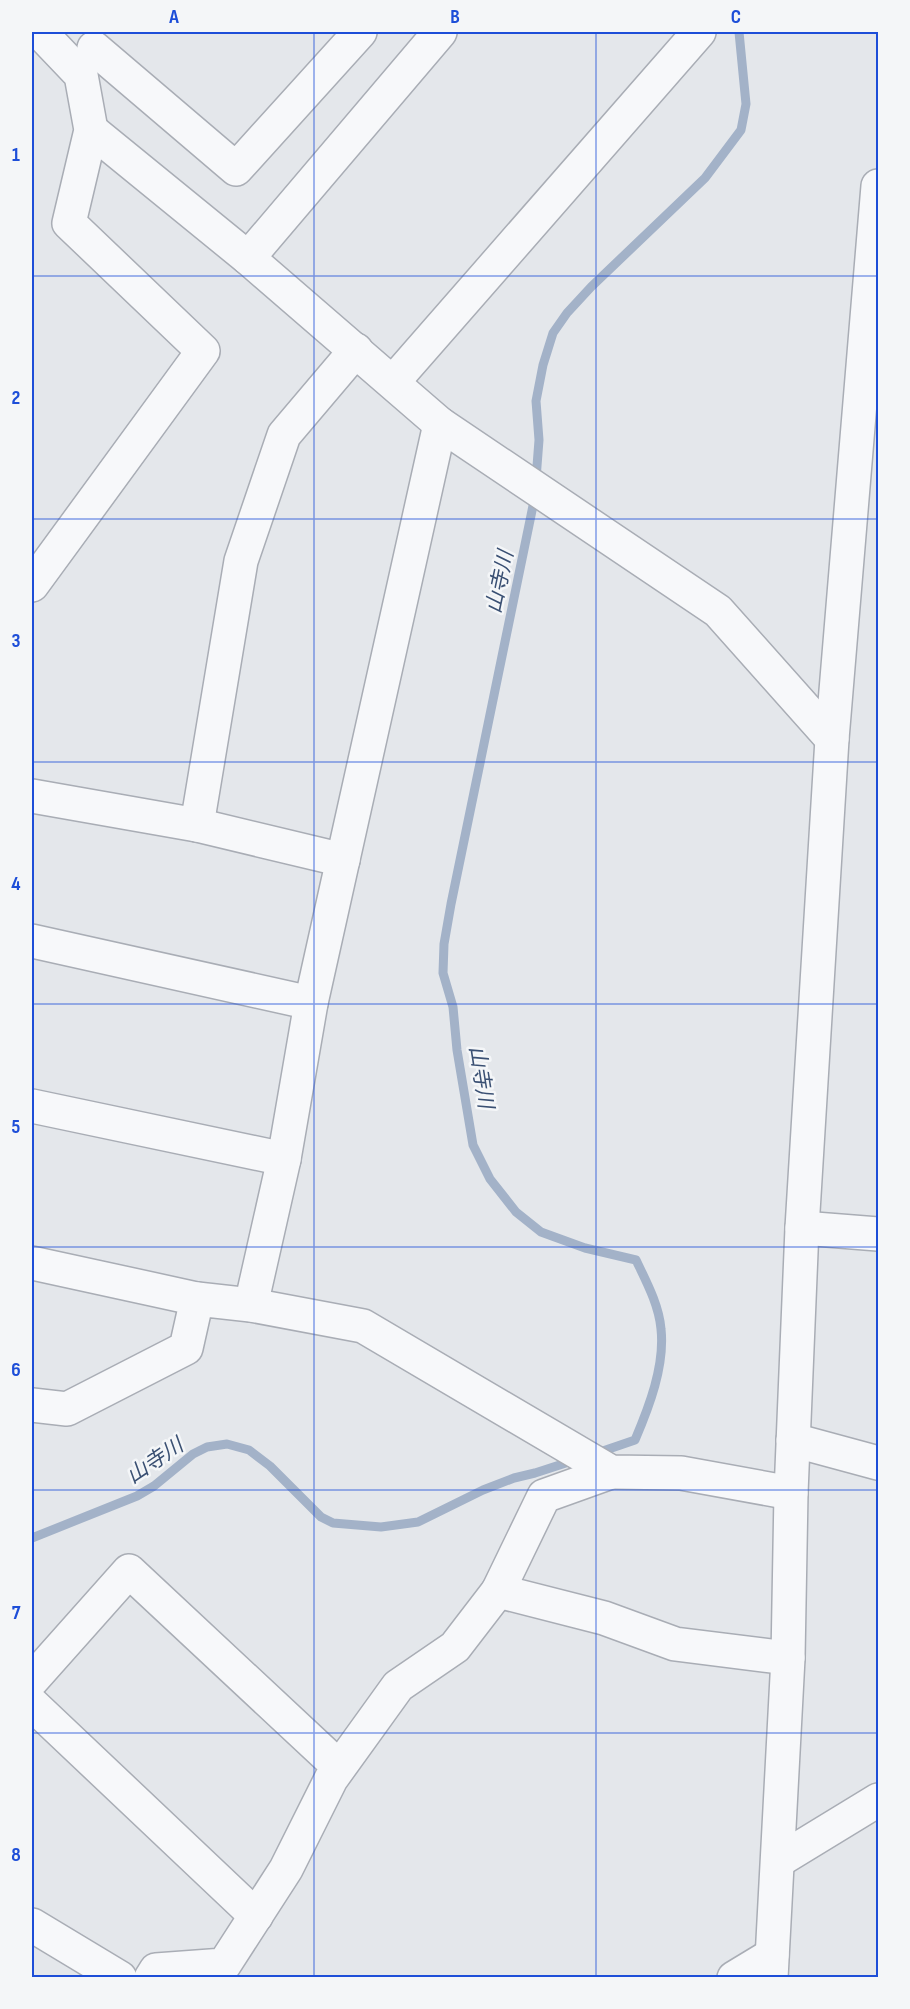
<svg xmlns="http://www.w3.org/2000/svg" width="910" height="2009" viewBox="0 0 910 2009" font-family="'Sofia Sans Condensed','Noto Sans JP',sans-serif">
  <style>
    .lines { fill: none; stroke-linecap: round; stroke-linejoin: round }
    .stream { stroke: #a3b2c8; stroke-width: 9 }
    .minor-casing { stroke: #a9adb5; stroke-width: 36 }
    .minor { stroke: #f7f8fa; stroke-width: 33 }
    .grid { fill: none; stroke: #1d4ed8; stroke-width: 1.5; stroke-opacity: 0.55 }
    .labels { text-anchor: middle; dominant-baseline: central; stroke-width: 5; stroke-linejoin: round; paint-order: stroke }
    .water-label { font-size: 21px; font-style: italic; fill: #3a5073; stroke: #f4f6f8 }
    .neatline { fill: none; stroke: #1d4ed8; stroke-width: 2 }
    .grid-label { font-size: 20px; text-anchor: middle; font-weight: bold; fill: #1d4ed8 }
  </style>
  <rect width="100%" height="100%" fill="#e4e7eb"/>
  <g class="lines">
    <g class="stream">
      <polyline points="536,479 539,440 536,401 543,365 553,333 567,313 591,287 705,178 741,130 746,104 739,32"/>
      <path d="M535 496 451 904 444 944 443 973 453 1007 457 1050 473 1145 490 1179 516 1212 541 1232 585 1248 636 1260C646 1281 659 1305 661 1329 665 1366 649 1407 635 1440L597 1453"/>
      <polyline points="32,1538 137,1496 154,1486 193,1454 207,1447 227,1444 249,1450 270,1466 321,1517 333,1523 381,1527 418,1522 483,1490 514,1478 535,1473 575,1460"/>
    </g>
    <defs>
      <g id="minor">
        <polyline points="94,48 236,169 360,32"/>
        <polyline points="91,130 248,258 440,424 718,611 832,739"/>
        <polyline points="248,258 440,32"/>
        <polyline points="393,382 699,32"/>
        <polyline points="32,585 203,351 69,223 91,130 81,75 40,32"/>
        <polyline points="32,796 197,825 241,561 284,435 356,350"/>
        <polyline points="197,825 343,860"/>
        <polyline points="32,941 311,1003"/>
        <polyline points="32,1106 284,1159"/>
        <polyline points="802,1228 878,1234"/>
        <polyline points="32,1263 197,1299"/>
        <polyline points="251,1305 284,1159 311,1003 440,424"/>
        <polyline points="32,1405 67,1409 186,1348 197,1299 251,1305 363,1326 611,1472 681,1473 791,1493"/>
        <polyline points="793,1440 878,1463"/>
        <polyline points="611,1472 544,1496 498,1591 604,1618 675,1644 788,1658"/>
        <polyline points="32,1680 129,1571 339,1767"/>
        <polyline points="32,1704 256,1916"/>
        <polyline points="778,1861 878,1800"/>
        <polyline points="32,1925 120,1978"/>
        <polyline points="151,1978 156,1970 224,1965 286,1869 331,1779 398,1686 455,1647 498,1591"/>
        <polyline points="734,1978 772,1955"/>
        <polyline points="771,1978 788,1658 791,1493 802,1228 832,739 878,186"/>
      </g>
    </defs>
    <use href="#minor" class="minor-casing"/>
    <use href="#minor" class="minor"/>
  </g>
  <path class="grid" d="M314 32V1978M596 32V1978M32 276H878M32 519H878M32 762H878M32 1004H878M32 1247H878M32 1490H878M32 1733H878"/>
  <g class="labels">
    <g class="water-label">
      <text transform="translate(500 582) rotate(-78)">山寺川</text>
      <text transform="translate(481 1077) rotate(81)">山寺川</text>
      <text transform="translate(155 1461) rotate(-34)">山寺川</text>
    </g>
  </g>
  <rect width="910" height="2009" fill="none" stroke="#f4f6f8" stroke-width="66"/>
  <rect x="33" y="33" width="844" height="1943" class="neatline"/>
  <g class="grid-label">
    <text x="174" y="23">A</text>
    <text x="455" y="23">B</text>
    <text x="736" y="23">C</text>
    <text x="16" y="161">1</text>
    <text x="16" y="404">2</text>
    <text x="16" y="647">3</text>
    <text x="16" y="890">4</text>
    <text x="16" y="1133">5</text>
    <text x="16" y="1376">6</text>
    <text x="16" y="1619">7</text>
    <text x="16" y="1861">8</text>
  </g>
</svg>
